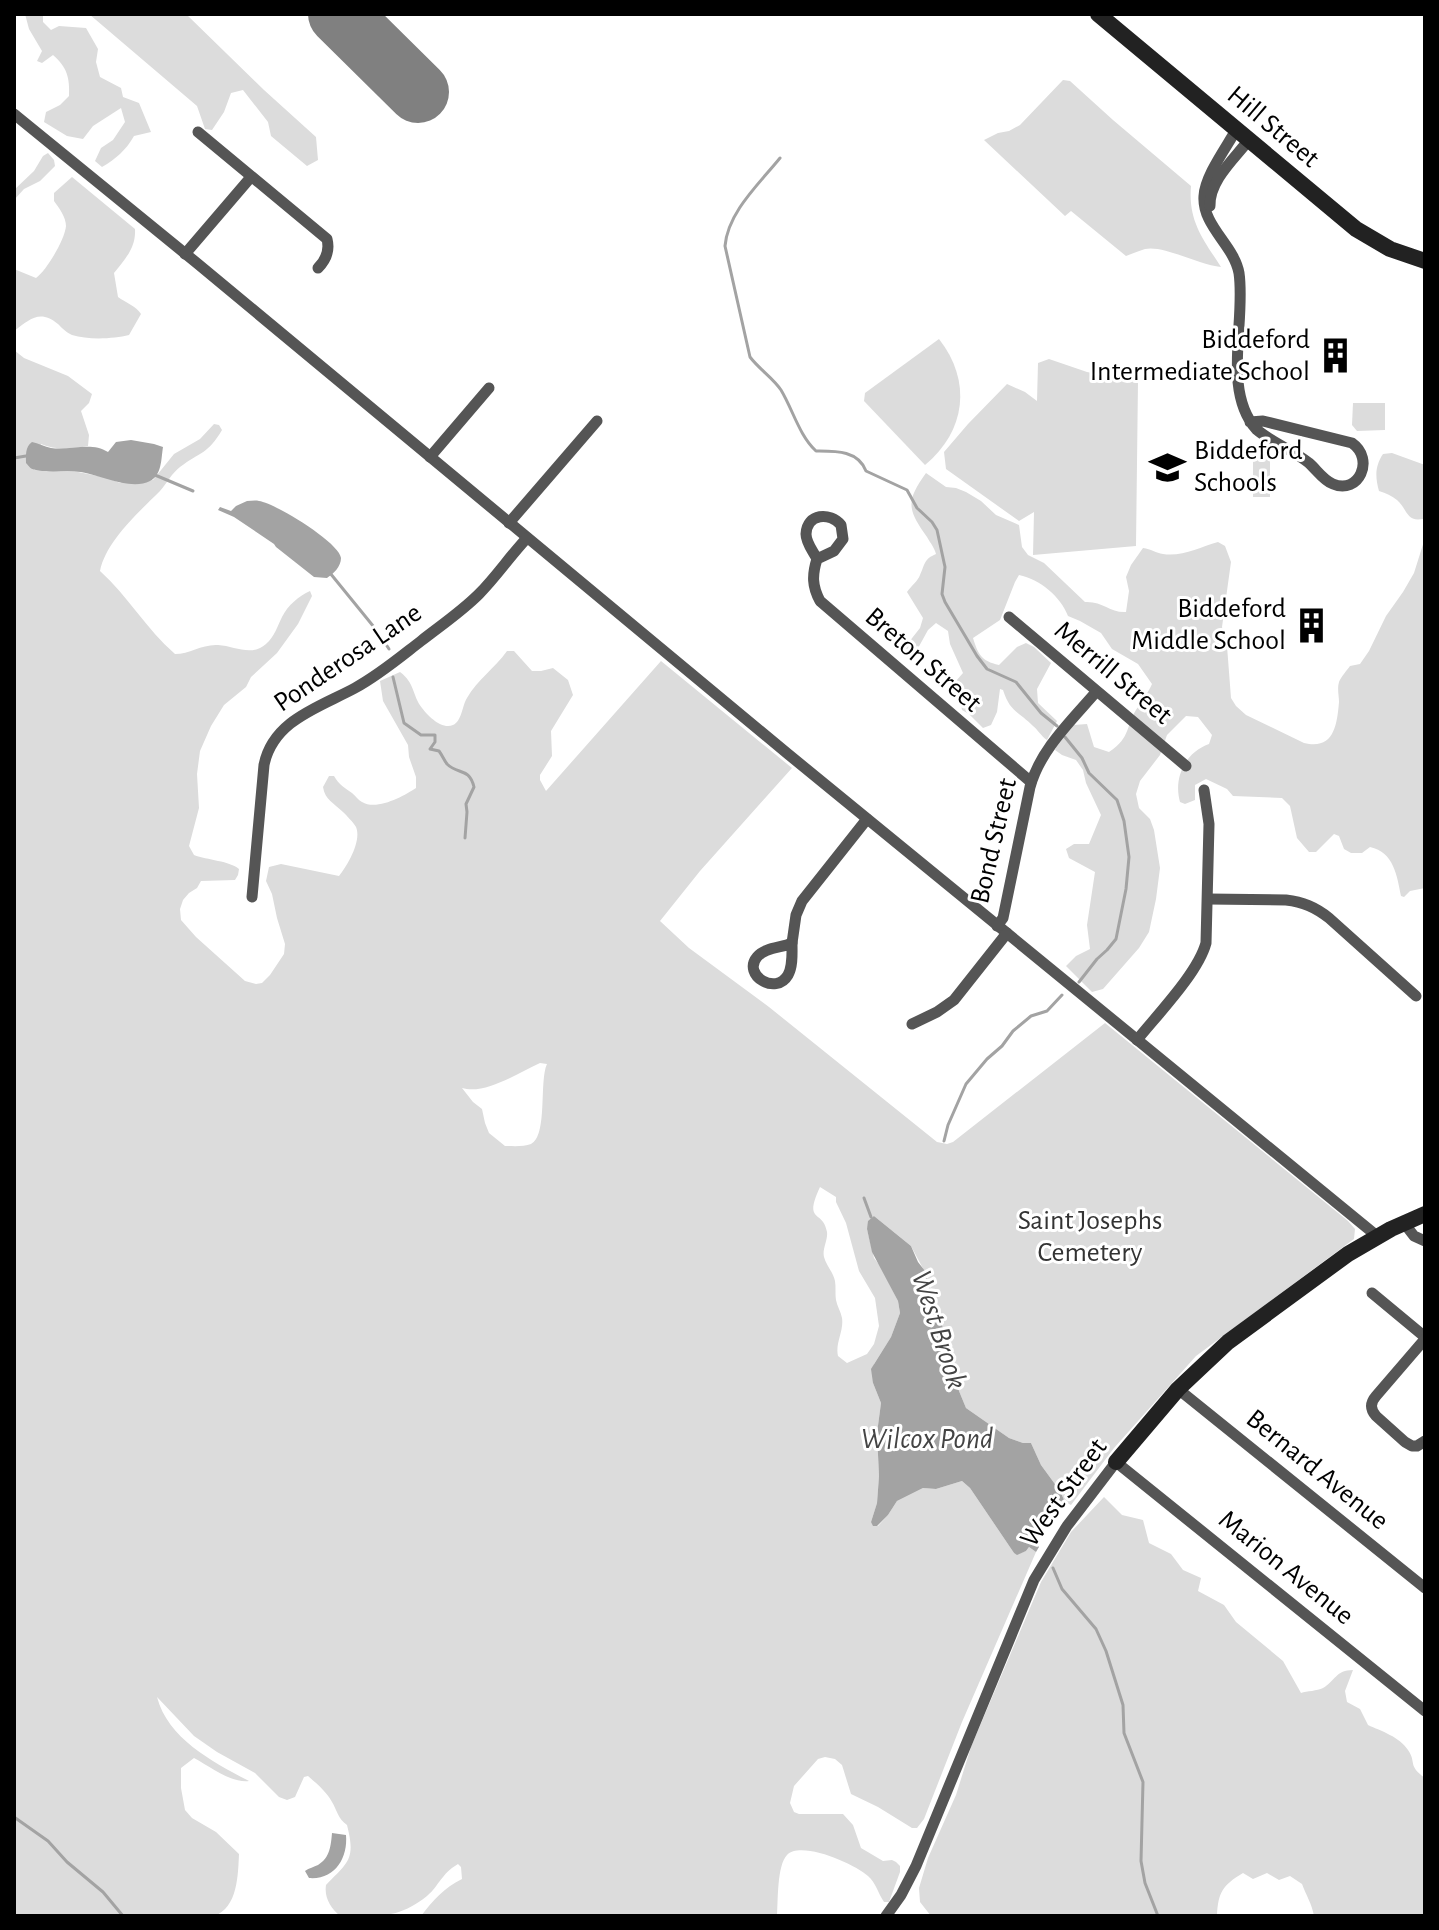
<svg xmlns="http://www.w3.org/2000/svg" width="1439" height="1930" viewBox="0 0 1439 1930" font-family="'Alegreya Sans',sans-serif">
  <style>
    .green { fill: #dcdcdc; fill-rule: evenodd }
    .water { fill: #a3a3a3 }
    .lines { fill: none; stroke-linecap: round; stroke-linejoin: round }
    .stream { stroke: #a3a3a3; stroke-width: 3 }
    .runway { stroke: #808080; stroke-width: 62 }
    .street { stroke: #555; stroke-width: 11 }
    .secondary { stroke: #222; stroke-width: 16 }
    .labels { text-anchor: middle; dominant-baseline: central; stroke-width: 6; stroke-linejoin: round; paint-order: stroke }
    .street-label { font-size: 28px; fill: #000; stroke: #fff }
    .poi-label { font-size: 28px; fill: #000; stroke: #fff; text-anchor: end }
    .park-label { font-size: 28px; fill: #333; stroke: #fff }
    .water-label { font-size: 30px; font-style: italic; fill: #444; stroke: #fff }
  </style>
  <rect width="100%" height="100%" fill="#fff"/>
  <g class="green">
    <path d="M25 14H43V22L51 30 59 26 86 28 98 49 96 62 100 77 121 88 123 97 139 103 151 132 134 136C126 150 116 159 102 167L95 161 101 148 113 140 125 122 121 108 93 126 83 139 67 136 44 122 46 112 60 105 69 96C70 78 67 67 53 55L42 63 37 61 42 51 29 29Z"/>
    <polygon points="89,14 186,14 264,90 316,137 318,160 307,166 271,136 268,122 243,90 231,93 224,112 212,130 205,129 197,106"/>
    <path d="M1063 80 1070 81 1113 120 1191 186C1188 221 1203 239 1221 267 1199 265 1164 245 1145 249 1138 251 1132 254 1126 256L1071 211 1065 216 984 140 998 133 1009 131 1020 125Z"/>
    <polygon points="48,153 54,160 55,166 40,181 24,189 14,200 14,190 34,171 43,156"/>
    <path d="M72 177 135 229C136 248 125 259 114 273L118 297C125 302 137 307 141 314L129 335C113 339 88 340 72 335 67 333 62 328 58 324 40 309 30 319 14 331V269L36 278C47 270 65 239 66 226 66 217 59 208 54 201V193Z"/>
    <path d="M939 339C972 381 966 431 925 465L864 401 865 393Z"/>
    <path d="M14 350 24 358 68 376 92 394 89 403 81 411 89 435 88 446C73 449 54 450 41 444L34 470 78 472 108 478 120 483 153 480 174 454 200 439 214 424 219 425 222 430C208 454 200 452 180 467 172 473 167 483 160 491 139 512 106 541 100 571 128 596 146 629 175 654 190 654 202 644 218 645 235 646 251 657 266 644 275 636 277 627 282 617 288 605 299 596 310 591L312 596 298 624 277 653 251 677 246 687 224 705 211 726 200 751 197 774 199 808 189 846 194 855C207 860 230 861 239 869L238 875 235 880 201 881 197 888 189 893 183 900 180 909 181 920 196 937 245 981 256 984 262 983 270 975 284 954 285 944 277 918 272 894 266 881 269 867 281 864 339 876C347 866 362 841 356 827 353 822 347 816 343 812 334 803 325 800 323 787L329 776H334C339 785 345 788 352 793 356 796 358 800 362 802 377 811 404 796 416 788V777L409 757 408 745 383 701 380 681 400 672C415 683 412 695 422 708 428 716 442 730 453 725 462 721 462 706 467 698 477 680 495 668 507 651H514L532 671H541L553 668 568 680 573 695 551 731 552 756 540 775V780L546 791 661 661 792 768 700 871 660 921 689 948 769 1007 937 1142 947 1144 953 1142 1105 1023 1348 1221 1355 1229 1354 1239 1196 1356 1114 1448 1071 1505 1065 1502 1060 1491 1041 1465 1031 1443H1023L1009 1438 966 1408 959 1391 950 1350 928 1278 911 1246 874 1216 867 1229 874 1258 881 1267 898 1301 900 1313 891 1337 874 1364 873 1383 881 1403 877 1433 879 1476 877 1503 871 1522 878 1526 888 1515 897 1501 923 1488 936 1489 962 1481 970 1488 1014 1553 1017 1554 1026 1551 1029 1547 1036 1552 962 1722 924 1819 917 1828H912L878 1807 851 1794 842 1765 835 1759 825 1757 818 1759 794 1786 790 1803 794 1812 799 1814H843L853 1825 861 1848 883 1861 892 1860 896 1862 900 1866V1872L889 1902H884C878 1893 876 1883 868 1876 855 1864 801 1840 787 1855 777 1865 778 1901 777 1916H421C433 1900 444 1888 462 1879L461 1867 458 1864C441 1874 439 1886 427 1896 397 1920 376 1916 340 1916 331 1908 324 1898 326 1885 348 1862 356 1860 347 1825 338 1819 337 1810 332 1802 326 1791 317 1784 308 1776L304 1777 295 1797 287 1800 279 1797 255 1773 217 1752 194 1736 157 1697C168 1739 213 1762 249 1781 230 1783 211 1767 194 1758L181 1768V1788L185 1810 192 1818 216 1832 239 1854C238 1874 238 1908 214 1916H14ZM540 1063 547 1064C539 1081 548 1136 531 1144 524 1147 512 1146 505 1146L489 1133 485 1123 482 1109 473 1102 462 1088C485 1095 518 1073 540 1063ZM820 1187 836 1197V1202L846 1223 859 1271 875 1298 879 1326 874 1344 867 1354 847 1363 838 1356C835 1343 844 1331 842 1318 841 1312 837 1306 836 1300 835 1293 836 1287 835 1281 833 1272 826 1265 824 1257 822 1249 828 1240 827 1232 823 1209 803 1224 820 1187Z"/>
    <polygon points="1049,359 1087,372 1138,381 1136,546 1033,555 1034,512 1019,521 946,469 944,452 968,424 1007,384 1025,392 1037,401 1038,363"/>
    <polygon points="1353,403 1385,403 1385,430 1357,431 1352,425"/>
    <rect x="1253" y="451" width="17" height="46"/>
    <path d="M1392 453 1425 465V524L1423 519C1406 522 1408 510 1397 500 1392 496 1386 493 1379 491 1375 477 1375 466 1383 454Z"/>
    <path d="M926 473 946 487 956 488 966 492 981 501 996 515 1019 525 1022 547 1028 555 1044 563 1085 602C1103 601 1110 613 1126 612L1129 591 1126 577 1131 565 1143 548C1151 549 1156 553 1163 554 1182 557 1200 547 1218 542L1225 546 1231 562 1222 627 1227 646 1231 698 1236 706 1246 715 1304 743C1333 750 1337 727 1339 702 1339 696 1337 688 1339 682 1341 677 1347 670 1350 666L1360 664 1369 651 1386 616 1403 592 1414 573 1425 538V888L1410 891 1404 897 1401 896C1397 876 1394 852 1370 847L1362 853H1351L1344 849 1339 836 1334 834 1316 852H1309L1297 838 1290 806 1282 798 1233 796 1227 789 1206 779 1195 785V800L1185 804 1180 802C1173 777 1186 752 1209 744L1212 735 1198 717 1186 716 1167 735 1160 755 1140 781 1136 794 1139 808 1150 819 1154 830 1160 868 1156 899 1149 932 1139 948 1103 989 1092 992 1066 966 1076 956 1090 949 1087 925 1095 872 1069 858 1066 849 1074 844H1089L1101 815 1086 783 1083 770 1076 760 1062 755 1055 750 1059 739 1074 725 1087 724 1094 747 1109 752C1132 737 1125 725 1138 707 1143 699 1148 693 1152 684L1138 664 1112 649 1101 633 1080 621 1068 616C1061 597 1040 579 1019 575L1015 582 1000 620 973 638C978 654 981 661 999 665L1017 647 1026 643 1034 647 1051 663 1037 689 1038 703 1057 721 1047 740C1041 736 1038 730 1033 726 1018 711 1010 712 1003 690L1000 689 997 712 991 725 983 728 969 714 962 710 960 700 954 691 956 681 963 673 950 644 948 631 936 623 928 630 917 650 910 653 905 647 920 628 923 618 907 592C911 586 918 581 920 575 925 564 924 559 936 554 934 547 931 544 927 537 908 510 905 502 926 473Z"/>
    <path d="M1104 1497 1122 1515 1143 1520 1149 1543 1171 1554 1183 1570 1201 1578 1198 1591 1224 1605 1236 1622 1283 1661 1301 1693C1307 1691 1317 1691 1323 1688 1335 1681 1336 1670 1353 1670L1345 1691 1347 1702 1360 1709 1368 1725C1381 1731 1400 1737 1408 1750 1417 1763 1407 1765 1425 1778V1916H1314C1312 1904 1306 1895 1302 1884L1290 1876 1279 1880 1267 1873 1253 1879 1243 1873C1223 1885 1218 1892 1217 1916H931L920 1902 919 1888 928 1858 956 1795 971 1747 1041 1582 1071 1532Z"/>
  </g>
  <g class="water">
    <path d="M131 440 154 444 163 447C161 459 162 475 150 481 131 491 101 475 81 472 66 470 50 473 36 470 30 469 30 467 26 463 26 455 25 447 32 442 38 443 45 447 51 448 70 451 91 441 108 452L116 442Z"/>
    <path d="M247 501C251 501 255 500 259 501 275 503 340 543 341 558 341 567 333 574 327 578L314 577 276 547 274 544 234 517 218 510 220 507 231 511 236 506Z"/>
    <polygon points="874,1216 911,1246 918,1262 925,1271 950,1350 959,1391 966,1408 1009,1438 1023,1443 1031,1443 1041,1465 1060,1491 1065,1502 1034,1537 1039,1547 1036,1552 1029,1547 1026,1551 1017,1555 1014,1553 970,1488 962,1481 936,1489 923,1488 897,1501 888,1515 877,1526 873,1526 871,1522 877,1503 879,1476 877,1433 881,1403 873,1383 871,1369 891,1337 900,1313 898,1301 872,1252 867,1229 868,1221"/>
    <path d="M332 1833 346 1835C348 1858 335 1880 309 1878L305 1871C309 1868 314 1867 318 1865 330 1858 331 1845 332 1833Z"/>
  </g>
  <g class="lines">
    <g class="stream">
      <path d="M780 158C759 184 728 212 725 246L750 357C759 369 773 378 781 390 793 410 799 435 816 451 835 451 858 450 866 471L907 490 917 508 932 522 937 530 945 567 942 594 945 602 977 656 987 669 1016 682 1041 713 1057 726"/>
      <polyline points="14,458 26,456"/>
      <polyline points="155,475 193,491"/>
      <polyline points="330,573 378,632 389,649"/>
      <path d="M393 677 404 723 421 735H435V742L430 749 439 751C442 755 444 760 447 764 458 775 469 767 474 787L466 804 467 812 465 838"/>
      <polyline points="1065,737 1082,758 1089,773 1117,800 1124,821 1129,857 1126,889 1116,939 1107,950 1097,959 1079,982"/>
      <polyline points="944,1141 948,1125 966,1084 987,1059 1002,1046 1013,1031 1031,1016 1047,1011 1062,995"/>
      <polyline points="864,1198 871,1217"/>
      <polyline points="1053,1568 1062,1589 1096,1629 1106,1651 1123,1705 1124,1733 1143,1782 1141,1861 1145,1883 1158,1916"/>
      <polyline points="14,1817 48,1841 67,1862 103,1892 123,1916"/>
    </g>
    <polyline class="runway" points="339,14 418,92"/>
    <g class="street">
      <polyline points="14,114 198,264 788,754 1377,1236"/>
      <path d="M1236 130C1226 148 1205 176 1204 196 1202 226 1234 245 1239 273 1246 321 1222 390 1256 429 1272 443 1293 450 1309 463 1317 470 1323 480 1333 484 1359 495 1375 459 1352 443L1263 421 1250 422"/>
      <path d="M198 132 327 239C330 251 326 260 318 268"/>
      <path d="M1210 206C1209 181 1234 159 1248 141"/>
      <polyline points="185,254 251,177"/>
      <polyline points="430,457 489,388"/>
      <polyline points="509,523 597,421"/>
      <path d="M817 559 834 551 843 539 841 525C830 512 807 513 806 534 806 543 813 551 817 559 812 575 812 586 820 601L1031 782"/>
      <polyline points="1009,617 1186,766"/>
      <path d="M252 897 264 765C273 720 320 707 355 688 379 675 399 658 421 641 440 626 461 612 479 594 496 577 510 556 527 538"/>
      <path d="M1208 899 1286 900C1303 902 1315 907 1329 918L1416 996"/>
      <path d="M997 926 1003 918 1030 787C1040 750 1071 721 1096 692"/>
      <polyline points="792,943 796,915 802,901 867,819"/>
      <path d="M792 943C792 953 793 966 788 975 776 996 742 975 757 957 765 947 782 948 792 943Z"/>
      <polyline points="912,1024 937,1012 954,1000 1007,933"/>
      <path d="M1137 1040C1157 1015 1198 973 1206 943L1209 824 1204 790"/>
      <polyline points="1404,1223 1414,1236 1425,1241"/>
      <polyline points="1372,1293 1425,1337"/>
      <path d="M1425 1339 1376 1396C1370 1403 1370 1409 1376 1416L1405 1442 1412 1446H1417L1425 1441"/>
      <polyline points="1178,1389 1425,1588"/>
      <polyline points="886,1916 901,1895 916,1866 1034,1580 1067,1526 1116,1462 1425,1711"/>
    </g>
    <g class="secondary">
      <polyline points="1098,14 1356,229 1390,249 1425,261"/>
      <polyline points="1116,1462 1178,1389 1228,1342 1348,1254 1391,1229 1425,1214"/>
    </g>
  </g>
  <defs>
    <symbol id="building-bare" viewBox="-9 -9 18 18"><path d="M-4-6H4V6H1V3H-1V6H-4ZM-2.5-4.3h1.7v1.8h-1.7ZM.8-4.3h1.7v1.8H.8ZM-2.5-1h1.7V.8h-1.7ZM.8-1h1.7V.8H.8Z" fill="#000" stroke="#fff" stroke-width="2.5" paint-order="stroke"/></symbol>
    <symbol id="school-bare" viewBox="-9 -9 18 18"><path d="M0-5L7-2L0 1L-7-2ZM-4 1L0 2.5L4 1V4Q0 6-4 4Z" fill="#000" stroke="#fff" stroke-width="2.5" paint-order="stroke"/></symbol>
  </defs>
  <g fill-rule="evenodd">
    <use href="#building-bare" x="1310" y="330" width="51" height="51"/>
    <use href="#school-bare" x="1142" y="442" width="51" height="51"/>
    <use href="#building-bare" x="1286" y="600" width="51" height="51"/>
  </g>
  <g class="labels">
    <g class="street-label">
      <text transform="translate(1273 127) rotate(40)">Hill Street</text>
      <text transform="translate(348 658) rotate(-34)">Ponderosa Lane</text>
      <text transform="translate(923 660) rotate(41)">Breton Street</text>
      <text transform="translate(1113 673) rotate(40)">Merrill Street</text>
      <text transform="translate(994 841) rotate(-77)">Bond Street</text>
      <text transform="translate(1317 1470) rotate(39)">Bernard Avenue</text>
      <text transform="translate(1064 1493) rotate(-54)">West Street</text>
      <text transform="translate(1286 1568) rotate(39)">Marion Avenue</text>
    </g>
    <g class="poi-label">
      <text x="1310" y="340">Biddeford<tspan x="1310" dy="32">Intermediate School</tspan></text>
      <text x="1194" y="451" text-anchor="start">Biddeford<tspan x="1194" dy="32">Schools</tspan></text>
      <text x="1286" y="609">Biddeford<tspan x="1286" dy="32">Middle School</tspan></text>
    </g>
    <g class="park-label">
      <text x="1090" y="1221">Saint Josephs<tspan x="1090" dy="32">Cemetery</tspan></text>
    </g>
    <g class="water-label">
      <text transform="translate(939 1330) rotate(72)">West Brook</text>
      <text x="927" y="1439">Wilcox Pond</text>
    </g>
  </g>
  <rect width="1439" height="1930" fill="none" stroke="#000000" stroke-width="32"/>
</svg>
